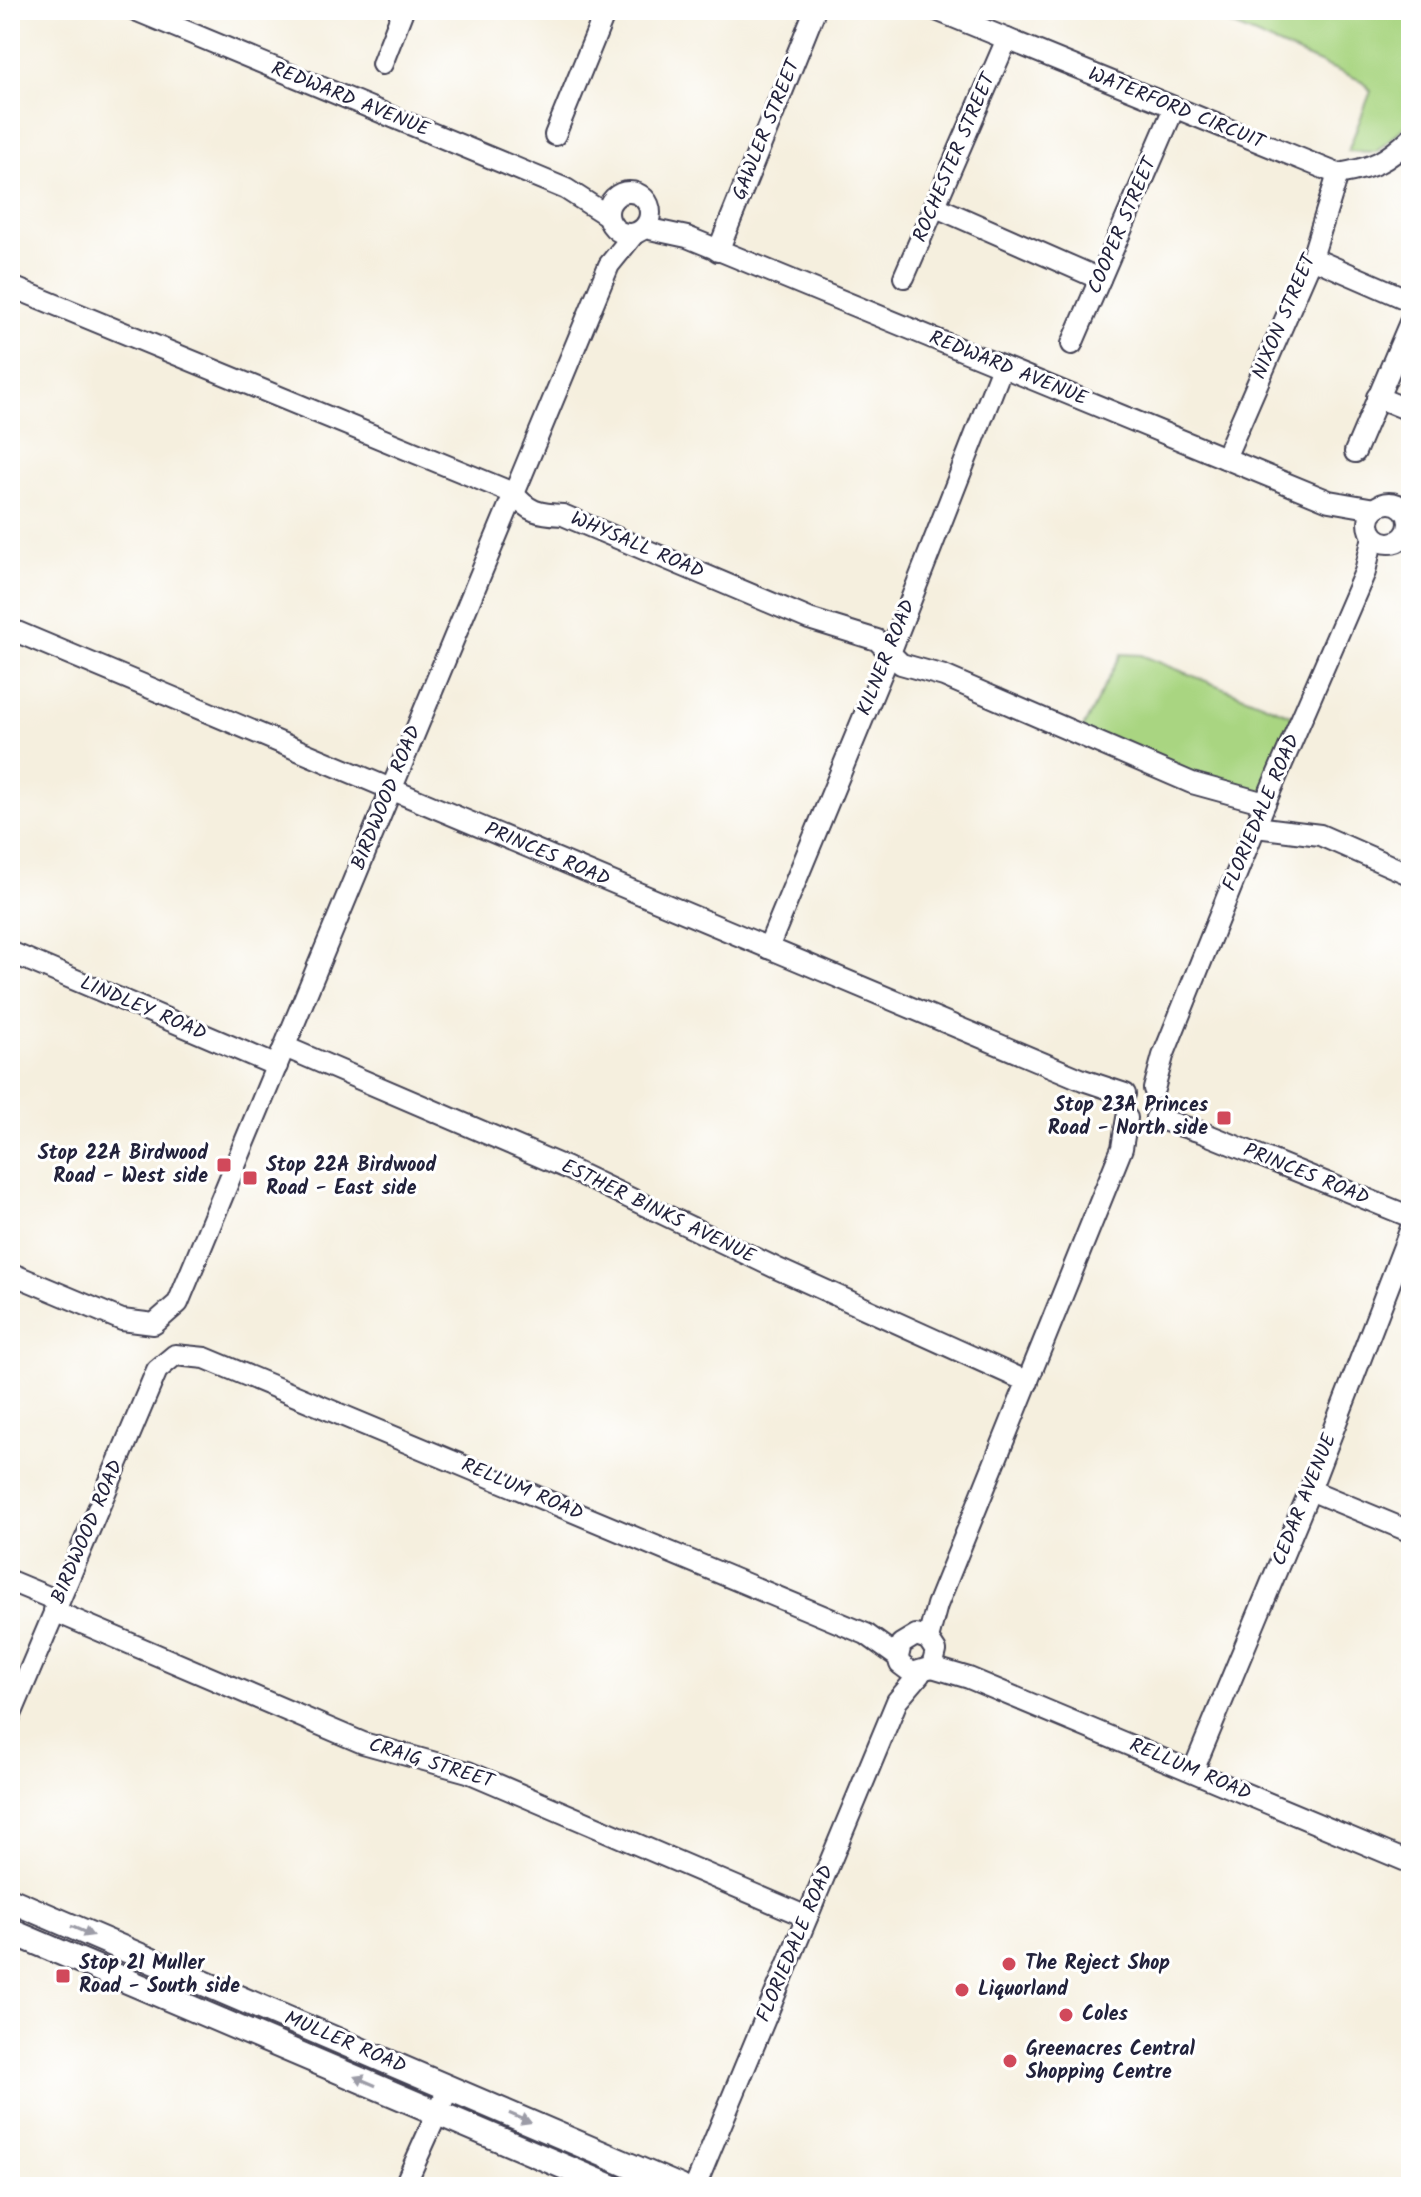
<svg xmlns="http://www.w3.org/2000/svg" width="1421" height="2197" viewBox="0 0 1421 2197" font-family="Kalam,sans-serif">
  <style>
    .green { fill: #a9d581; stroke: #667c5e; stroke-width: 2 }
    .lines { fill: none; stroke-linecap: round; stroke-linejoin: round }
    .minor-casing { stroke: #424153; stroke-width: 24 }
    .major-casing { stroke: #424153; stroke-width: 28 }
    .minor { stroke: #fff; stroke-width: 20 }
    .major { stroke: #fff; stroke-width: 24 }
    .oneway { fill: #9c9ca7 }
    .poi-dot { fill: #d1495b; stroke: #fff; stroke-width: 3 }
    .labels { text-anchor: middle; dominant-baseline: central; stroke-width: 6; stroke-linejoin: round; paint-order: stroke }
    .street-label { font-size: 20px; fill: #22223b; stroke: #fff }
    .poi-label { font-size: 20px; font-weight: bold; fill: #22223b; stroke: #fff; text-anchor: start }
  </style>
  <rect width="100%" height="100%" fill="#fff"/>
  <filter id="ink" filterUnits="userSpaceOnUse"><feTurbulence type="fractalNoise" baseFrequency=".0125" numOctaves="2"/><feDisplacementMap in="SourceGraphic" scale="16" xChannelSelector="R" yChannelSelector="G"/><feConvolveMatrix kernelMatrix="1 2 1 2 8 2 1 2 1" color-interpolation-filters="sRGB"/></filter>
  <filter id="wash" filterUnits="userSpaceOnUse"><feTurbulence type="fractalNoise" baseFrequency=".006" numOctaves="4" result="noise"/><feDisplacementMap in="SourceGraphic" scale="32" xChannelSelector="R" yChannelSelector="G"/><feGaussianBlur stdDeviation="1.8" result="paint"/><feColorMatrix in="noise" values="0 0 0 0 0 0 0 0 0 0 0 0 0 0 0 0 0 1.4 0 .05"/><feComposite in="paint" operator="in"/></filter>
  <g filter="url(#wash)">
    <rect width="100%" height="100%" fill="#f5efde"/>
    <g class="green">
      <polygon points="1197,10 1411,10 1411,121 1376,152 1348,151 1371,91 1362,81"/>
      <polygon points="1121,654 1141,655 1301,719 1265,803 1080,734"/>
    </g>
  </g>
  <g filter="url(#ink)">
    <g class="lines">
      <defs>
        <g id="minor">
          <polyline points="135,10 566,189 608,216"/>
          <path d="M936 10 1338 174C1373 168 1386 162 1411 138"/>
          <polyline points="382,64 403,10"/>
          <polyline points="555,135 606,10"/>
          <circle cx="629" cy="213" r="21"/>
          <polyline points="934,206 1100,279"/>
          <polyline points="645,228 687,237 1329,501 1375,509"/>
          <polyline points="718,251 815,10"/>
          <polyline points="1312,258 1411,301"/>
          <polyline points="904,277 1007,39"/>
          <path d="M10 286 513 493C528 512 539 514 563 515L809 619 877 640 901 664 944 676 1192 783 1265 803"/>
          <polyline points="1072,344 1174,108"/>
          <polyline points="1377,397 1411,411"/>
          <polyline points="1355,452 1411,320"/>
          <polyline points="1225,458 1312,258 1338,174"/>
          <circle cx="1389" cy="523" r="20"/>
          <polyline points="10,629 1083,1080 1125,1094"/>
          <polyline points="1256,827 1320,835 1411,875"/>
          <polyline points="768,948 890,653 1002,367"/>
          <polyline points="10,952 277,1066"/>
          <polyline points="285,1047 567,1168 778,1269 1028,1382"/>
          <polyline points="1154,1089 1163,1056 1265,803 1365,572 1373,536"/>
          <polyline points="1156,1118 1201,1132 1411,1217"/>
          <polyline points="10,1273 122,1320 154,1324 178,1303 609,265 634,234"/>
          <polyline points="1310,1490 1411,1532"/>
          <polyline points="10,1581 58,1601"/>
          <polyline points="54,1611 363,1743 468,1772 807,1917"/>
          <polyline points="928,1639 937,1605 1122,1148 1127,1118"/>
          <polyline points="932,1667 969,1678 1411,1863"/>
          <polyline points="10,1717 157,1370 175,1355 205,1358 866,1634 898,1657 900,1664 912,1673 932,1667 936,1651 928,1639 916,1635 901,1644 898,1657"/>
          <polyline points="1193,1771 1310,1490 1411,1228"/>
          <polyline points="404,2187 449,2087"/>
          <polyline points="695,2187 897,1701 920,1674"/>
        </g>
        <g id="major">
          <polyline points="10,1900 680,2187"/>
          <polyline points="10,1931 612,2187"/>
        </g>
      </defs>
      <use href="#minor" class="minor-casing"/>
      <use href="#major" class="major-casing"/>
      <use href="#minor" class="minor"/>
      <use href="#major" class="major"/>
    </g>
    <defs><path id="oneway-solid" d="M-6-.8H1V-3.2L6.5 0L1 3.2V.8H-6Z" transform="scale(2)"/></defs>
    <g class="oneway">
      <use href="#oneway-solid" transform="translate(82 1931) rotate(23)"/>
      <use href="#oneway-solid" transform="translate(365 2081) rotate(-157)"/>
      <use href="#oneway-solid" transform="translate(520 2118) rotate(23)"/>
    </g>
  </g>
  <g class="poi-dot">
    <rect x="1216" y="1110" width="16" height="16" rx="4"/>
    <rect x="216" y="1157" width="16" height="16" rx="4"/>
    <rect x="242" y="1170" width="16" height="16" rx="4"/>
    <circle cx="1009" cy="1964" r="8"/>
    <rect x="55" y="1968" width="16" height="16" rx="4"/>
    <circle cx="962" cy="1990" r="8"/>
    <circle cx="1066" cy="2015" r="8"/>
    <circle cx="1010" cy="2061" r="8"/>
  </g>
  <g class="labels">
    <g class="street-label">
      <text transform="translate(350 100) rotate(22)">REDWARD AVENUE</text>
      <text transform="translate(1176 109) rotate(22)">WATERFORD CIRCUIT</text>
      <text transform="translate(767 130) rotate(-68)">GAWLER STREET</text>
      <text transform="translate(955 158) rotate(-67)">ROCHESTER STREET</text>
      <text transform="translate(1123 226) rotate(-67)">COOPER STREET</text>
      <text transform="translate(1285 317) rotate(-67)">NIXON STREET</text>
      <text transform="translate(1008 369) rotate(22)">REDWARD AVENUE</text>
      <text transform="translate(637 546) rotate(23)">WHYSALL ROAD</text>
      <text transform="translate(887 658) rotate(-68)">KILNER ROAD</text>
      <text transform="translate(387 798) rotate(-68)">BIRDWOOD ROAD</text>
      <text transform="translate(1262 813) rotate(-67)">FLORIEDALE ROAD</text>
      <text transform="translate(547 855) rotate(23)">PRINCES ROAD</text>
      <text transform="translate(143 1009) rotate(23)">LINDLEY ROAD</text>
      <text transform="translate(1306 1175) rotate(22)">PRINCES ROAD</text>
      <text transform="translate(658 1212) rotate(26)">ESTHER BINKS AVENUE</text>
      <text transform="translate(522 1490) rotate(23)">RELLUM ROAD</text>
      <text transform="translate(1305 1500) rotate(-68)">CEDAR AVENUE</text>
      <text transform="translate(88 1532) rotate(-67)">BIRDWOOD ROAD</text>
      <text transform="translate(431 1764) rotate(17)">CRAIG STREET</text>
      <text transform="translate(1190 1770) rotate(23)">RELLUM ROAD</text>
      <text transform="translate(796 1944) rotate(-67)">FLORIEDALE ROAD</text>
      <text transform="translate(345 2043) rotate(23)">MULLER ROAD</text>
    </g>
    <g class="poi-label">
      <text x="1208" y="1106" text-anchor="end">Stop 23A Princes<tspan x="1208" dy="23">Road - North side</tspan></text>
      <text x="208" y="1154" text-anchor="end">Stop 22A Birdwood<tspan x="208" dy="23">Road - West side</tspan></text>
      <text x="266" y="1166">Stop 22A Birdwood<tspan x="266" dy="23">Road - East side</tspan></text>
      <text x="79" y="1964">Stop 21 Muller<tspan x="79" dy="23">Road - South side</tspan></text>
      <text x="1025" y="1964">The Reject Shop</text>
      <text x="978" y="1990">Liquorland</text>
      <text x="1082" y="2015">Coles</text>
      <text x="1026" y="2050">Greenacres Central<tspan x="1026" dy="23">Shopping Centre</tspan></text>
    </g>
  </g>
  <rect width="1421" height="2197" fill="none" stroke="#fff" stroke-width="40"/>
</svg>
